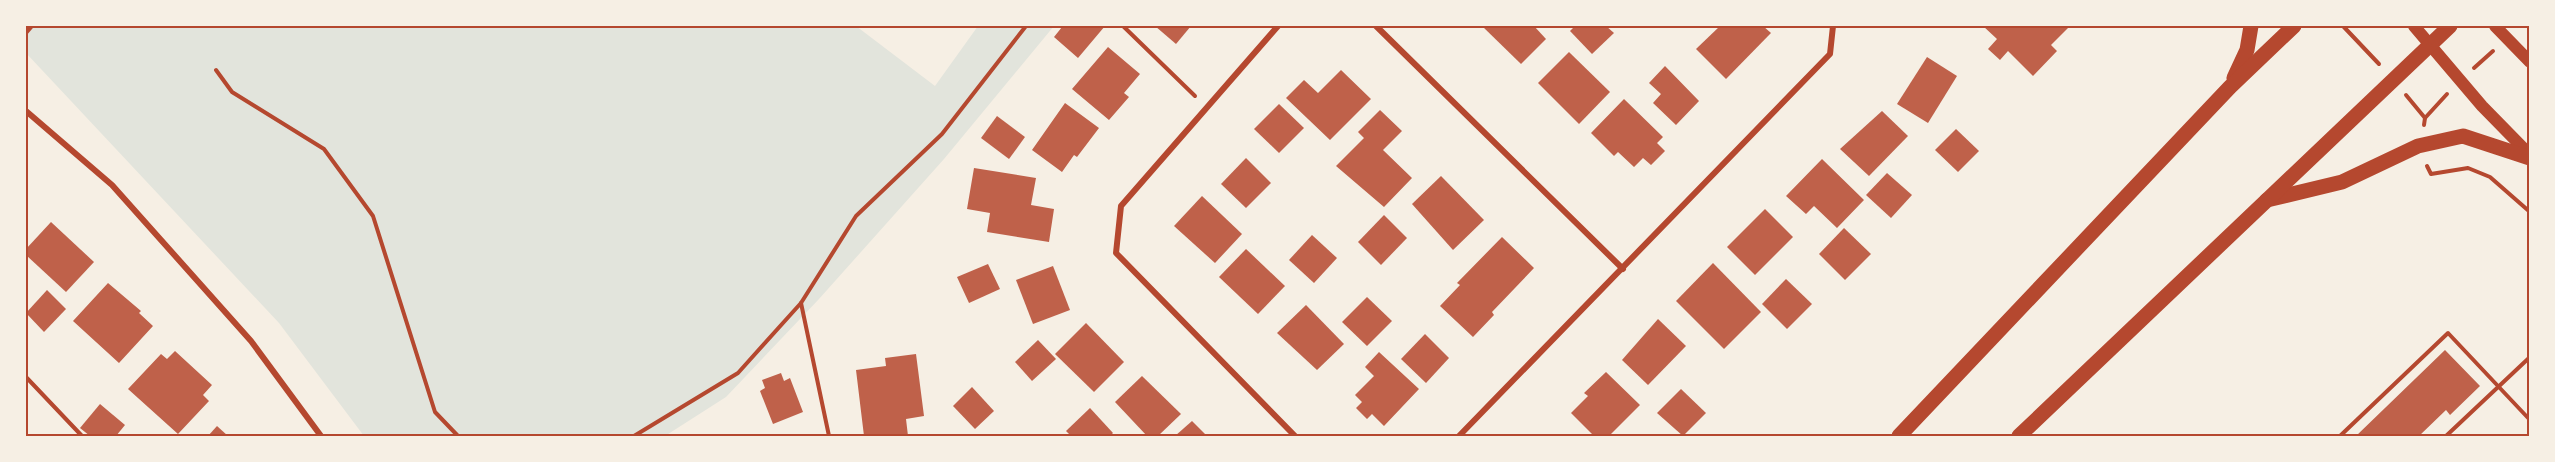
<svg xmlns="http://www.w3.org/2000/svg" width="2555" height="462" viewBox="0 0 2555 462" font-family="'Alegreya Sans',sans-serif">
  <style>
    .green { fill: #e2e4dc }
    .building { fill: #bf614a }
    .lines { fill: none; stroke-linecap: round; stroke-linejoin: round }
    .path { stroke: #b5482f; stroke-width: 4 }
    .minor { stroke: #b5482f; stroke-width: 6 }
    .secondary { stroke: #b5482f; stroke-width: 12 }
    .primary { stroke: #b5482f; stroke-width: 15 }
    .neatline { fill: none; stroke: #b5482f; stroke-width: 2 }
  </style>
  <rect width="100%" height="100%" fill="#f6efe4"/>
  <polygon class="green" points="26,26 856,26 935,86 978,26 1054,26 944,159 819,299 726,397 665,436 364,436 279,323 26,53"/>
  <g class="building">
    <polygon points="1060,26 1105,26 1078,58 1054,37 1062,27"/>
    <polygon points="1155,26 1191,26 1176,44"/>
    <polygon points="1482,26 1534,26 1546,39 1521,64"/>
    <polygon points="1575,26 1606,26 1614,33 1592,54 1570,31"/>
    <polygon points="1720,26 1763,26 1771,33 1726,79 1696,49"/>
    <polygon points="1983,26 2070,26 2051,45 2057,51 2033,76 2008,51 2000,60 1988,49 1997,39"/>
    <polygon points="1108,47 1140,74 1124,93 1129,97 1109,120 1072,89"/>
    <polygon points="1569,52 1610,92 1579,124 1538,83"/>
    <polygon points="1927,57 1957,76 1928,123 1897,104"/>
    <polygon points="1665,66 1699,101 1676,125 1653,103 1661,94 1649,83"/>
    <polygon points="1341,70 1371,99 1330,140 1286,98 1304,80 1318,93"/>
    <polygon points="1624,99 1663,137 1657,143 1665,151 1651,165 1643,158 1634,167 1618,152 1614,156 1591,133"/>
    <polygon points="1065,103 1099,128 1077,157 1074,155 1062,172 1032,150"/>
    <polygon points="1279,104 1304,128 1279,153 1254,129"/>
    <polygon points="1380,110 1402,131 1383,150 1412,178 1384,207 1336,166 1364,138 1358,132"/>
    <polygon points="1882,111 1908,136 1869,176 1840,149"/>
    <polygon points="997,116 1025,137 1009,159 981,138"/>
    <polygon points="1956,129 1979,151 1958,172 1935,150"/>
    <polygon points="1246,158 1271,183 1246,208 1221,184"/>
    <polygon points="1822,159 1864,200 1837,228 1814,206 1806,214 1786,196"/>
    <polygon points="974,168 1036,178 1031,205 1054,209 1049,242 987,232 990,213 967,209"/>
    <polygon points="1887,173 1912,195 1891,218 1866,195"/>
    <polygon points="1441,176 1484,220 1453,250 1412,204"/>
    <polygon points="1202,196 1242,234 1215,263 1174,226"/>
    <polygon points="1765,209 1793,237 1755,275 1727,247"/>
    <polygon points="1384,215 1407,238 1381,265 1358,242"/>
    <polygon points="51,222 94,262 66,292 26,255 26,249"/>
    <polygon points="1844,228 1871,254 1845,280 1819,254"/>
    <polygon points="1312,235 1337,258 1314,283 1289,260"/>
    <polygon points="1502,237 1534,268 1492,312 1494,315 1473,337 1440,306 1460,285 1457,283"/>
    <polygon points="1246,249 1285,286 1258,314 1219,277"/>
    <polygon points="1713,263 1761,312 1724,349 1676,301"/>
    <polygon points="988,264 1000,289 969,303 957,277"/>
    <polygon points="1053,266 1070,310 1033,324 1016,280"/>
    <polygon points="1786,279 1812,304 1787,329 1762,304"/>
    <polygon points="108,283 141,311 139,313 153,326 119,363 73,321"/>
    <polygon points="47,290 66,309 44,332 26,313"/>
    <polygon points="1367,297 1392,321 1367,346 1342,322"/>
    <polygon points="1306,305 1344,344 1317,370 1277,333"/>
    <polygon points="1658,319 1686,346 1648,385 1622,360"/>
    <polygon points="1086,323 1124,362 1094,392 1055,354"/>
    <polygon points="1425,334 1449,358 1426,383 1401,359"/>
    <polygon points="1038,340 1056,359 1032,381 1015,362"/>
    <polygon points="2445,350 2480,386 2450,415 2446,410 2419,436 2356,436"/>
    <polygon points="175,351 212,385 203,395 209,401 178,434 128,389 161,354 167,359"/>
    <polygon points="1379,352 1419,389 1384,426 1372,414 1367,419 1356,408 1362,402 1355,395 1374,376 1365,367"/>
    <polygon points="916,354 924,416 906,419 908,436 864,436 856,370 886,366 885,358"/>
    <polygon points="1606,372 1640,405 1609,436 1594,436 1571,413 1588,396 1584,393"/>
    <polygon points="781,373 784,381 790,378 803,412 773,424 760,391 765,388 762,380"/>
    <polygon points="1142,376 1181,414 1158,436 1147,436 1115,402"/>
    <polygon points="972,387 994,411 975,429 953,406"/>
    <polygon points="1681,389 1706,413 1683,436 1657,413"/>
    <polygon points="100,404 125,425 116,436 90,436 80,428"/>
    <polygon points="1090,408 1113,433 1110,436 1071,436 1066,431"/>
    <polygon points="1192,421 1207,436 1175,436"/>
    <polygon points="217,426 228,436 208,436"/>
  </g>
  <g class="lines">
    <g class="path">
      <polyline points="1123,26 1195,96"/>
      <polyline points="2343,26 2379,64"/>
      <polyline points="26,33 32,26"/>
      <polyline points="2474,68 2493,51"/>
      <polyline points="216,70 232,92 324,149 373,216 435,412 458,436"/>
      <polyline points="2406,95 2425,118 2424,125"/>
      <polyline points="2425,118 2447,94"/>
      <polyline points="2427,166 2431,174 2468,168 2490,177 2530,212"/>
      <polyline points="801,303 829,436"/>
      <polyline points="26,377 82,436"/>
      <polyline points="634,436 738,373 801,303 856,216 942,134 1026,26"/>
      <polyline points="2340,436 2448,333 2530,420"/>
      <polyline points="2446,436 2530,357"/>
    </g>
    <g class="minor">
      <polyline points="1278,26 1121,206 1116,253 1295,436"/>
      <polyline points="1376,26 1623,269"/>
      <polyline points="26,111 112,185 251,341 321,436"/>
      <polyline points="1459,436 1830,54 1833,26"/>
    </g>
    <g class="secondary">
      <polyline points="2414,26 2482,106 2530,155"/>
      <polyline points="2495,26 2530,62"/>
    </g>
    <g class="primary">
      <polyline points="2234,78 2247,50 2251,26"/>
      <polyline points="2267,200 2342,182 2418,146 2463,136 2530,158"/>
      <polyline points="1899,436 2230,87 2294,26"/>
      <polyline points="2019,436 2450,26"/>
    </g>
  </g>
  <rect width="2555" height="462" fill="none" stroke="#f6efe4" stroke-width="54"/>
  <rect x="27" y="27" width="2501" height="408" class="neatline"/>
</svg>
